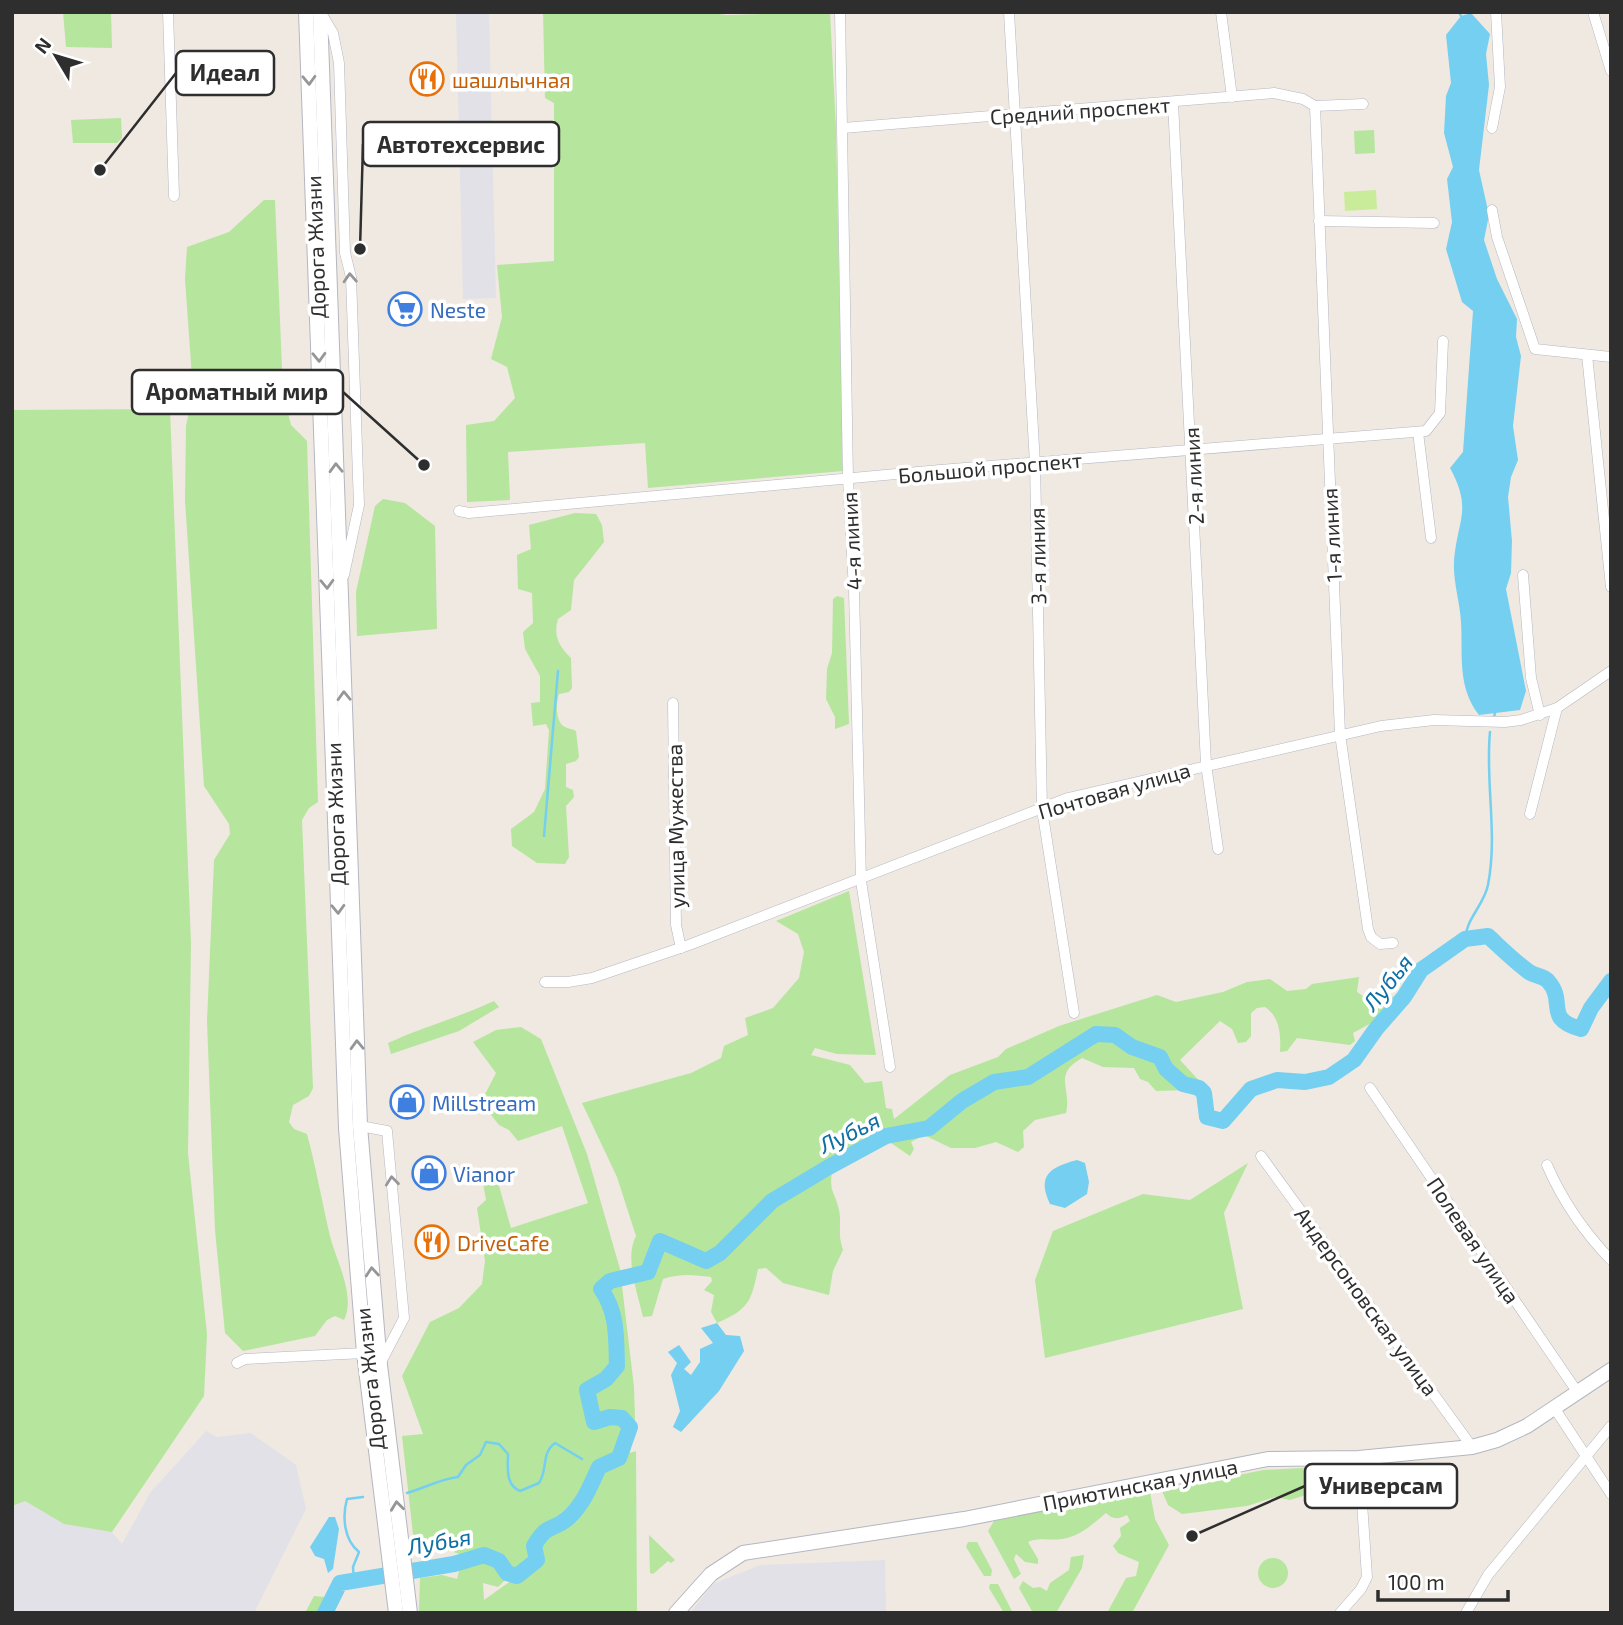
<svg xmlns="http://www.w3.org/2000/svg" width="1623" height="1625" viewBox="0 0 1623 1625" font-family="'Exo 2',sans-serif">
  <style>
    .industrial { fill: #e3e1e8 }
    .green { fill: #b6e59e; fill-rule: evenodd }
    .pitch { fill: #c9ec9a }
    .water { fill: #75cff0 }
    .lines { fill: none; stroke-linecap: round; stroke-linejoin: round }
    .stream { stroke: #75cff0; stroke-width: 2.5 }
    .river { stroke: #75cff0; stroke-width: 16 }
    .street-casing { stroke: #b4b7c1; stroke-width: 11 }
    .secondary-casing { stroke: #b4b7c1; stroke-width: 16 }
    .street { stroke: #fff; stroke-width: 10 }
    .secondary { stroke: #fff; stroke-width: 14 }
    .oneway { stroke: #969696 }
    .labels { text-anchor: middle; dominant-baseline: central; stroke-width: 7; stroke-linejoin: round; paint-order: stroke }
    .food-label { font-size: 21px; fill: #c56008; stroke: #fff; text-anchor: start }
    .street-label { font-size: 21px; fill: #2e2e2e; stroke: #fff }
    .shop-label { font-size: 21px; fill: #366cbe; stroke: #fff; text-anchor: start }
    .water-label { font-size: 23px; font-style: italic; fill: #0d6fa3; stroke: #fff }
    .leader { fill: none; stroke: #2e2e2e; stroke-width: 2.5 }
    .callout-dot { fill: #2e2e2e; stroke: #fff; stroke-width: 2.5 }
    .callout { fill: #fff; stroke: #2e2e2e; stroke-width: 2.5 }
    .callout-label { font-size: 23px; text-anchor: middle; font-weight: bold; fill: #2e2e2e }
  </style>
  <rect width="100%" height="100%" fill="#efe9e1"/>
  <g class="industrial">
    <polygon points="456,12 489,12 496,298 463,299"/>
    <polygon points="206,1431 217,1437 251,1433 296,1465 306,1509 254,1613 12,1613 12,1506 25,1501 64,1524 112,1532 122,1544 150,1493"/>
    <polygon points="885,1560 886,1613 690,1613 713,1584 760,1565"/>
  </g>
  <g class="green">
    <polygon points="63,12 111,12 112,48 66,47"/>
    <polygon points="543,12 707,12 726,15 830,12 836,128 843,471 648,488 645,443 508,452 510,500 467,502 466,425 494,421 515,398 507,367 491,359 502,317 497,265 554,261 554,103 545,98"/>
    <polygon points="121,118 122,138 117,143 73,143 71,120"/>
    <polygon points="1374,130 1375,153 1355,154 1354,131"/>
    <path d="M264 200H275L283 393 291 425 307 441 318 802 309 808 302 820 313 1088 309 1096 293 1105 289 1122 294 1129 307 1134C316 1167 322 1202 330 1236 336 1260 356 1296 344 1320L335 1316 327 1320 315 1336 243 1351 225 1333 215 1230 207 1021 214 860 230 834 229 824 204 786 185 500 186 426 193 392 185 279 187 247 229 232Z"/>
    <polygon points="170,409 191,943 188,1153 207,1334 204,1396 112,1532 64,1524 25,1501 12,1506 12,410"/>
    <polygon points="383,499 405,503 435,526 437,629 357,636 356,592 375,506"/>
    <path d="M575 513 596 514 602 525 604 542 574 580 571 610 558 619C553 636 559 646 571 658L572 688 569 692 559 694C556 703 555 722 565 727 569 729 573 729 576 731L579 757 576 761 566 764V787L573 790 574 797 566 806 569 857 565 864 537 863 512 846 511 829 534 812 545 789 549 730 546 724 533 726 531 703 540 702V676L525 649 523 632 533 623 532 593 518 589 517 555 531 549 529 525Z"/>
    <polygon points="837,596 844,598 849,724 835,729 835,717 826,699 827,669 832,653 833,599"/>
    <path d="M849 891 876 1055 837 1054 815 1048 811 1055 850 1065 865 1083 882 1081 886 1108 892 1109 894 1119 950 1075 998 1057 1006 1049 1059 1026 1157 995 1176 1002 1223 992 1247 982 1270 979 1287 991 1306 989 1312 984 1359 977 1357 992 1363 996 1388 991 1393 997 1373 1022 1353 1033 1355 1041 1350 1045 1297 1038 1287 1051 1280 1052C1281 1035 1280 1017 1265 1007L1257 1008 1251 1013V1036L1246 1042 1238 1043 1232 1029 1220 1021 1180 1060 1205 1087 1207 1102H1201L1199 1094 1192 1090 1156 1091 1148 1082 1140 1079 1134 1068 1103 1067 1082 1058C1052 1075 1072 1088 1066 1113L1035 1120 1023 1131 1024 1147 1018 1152 996 1142 975 1148H951L924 1135 911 1142 914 1149 910 1156 891 1143 877 1146 832 1171C829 1194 835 1191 839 1210 842 1224 837 1233 843 1250L833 1271 829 1295 783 1283 766 1268 758 1269C751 1302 749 1309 717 1323L711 1312 714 1295 704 1290 712 1281 711 1277C694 1275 681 1273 663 1279L652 1316 643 1317C638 1294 624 1258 636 1236L617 1177 582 1103 691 1073 721 1058 724 1046 748 1035 745 1018 773 1008 799 978 804 952 798 934 776 921Z"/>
    <path d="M494 1001 499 1007 459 1031 391 1054 388 1043C423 1027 460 1017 494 1001Z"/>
    <path d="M521 1027 541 1039 587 1154 620 1269 634 1387 635 1419 630 1453 636 1451 637 1613H419L420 1578 442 1575 457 1579 463 1555 437 1547V1532L425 1562 414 1543 402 1436 423 1434 402 1376 430 1322 459 1308 482 1284 485 1261 477 1208 486 1200 482 1177 495 1172 511 1228 588 1203 562 1126 518 1141 509 1130 499 1125 481 1102 496 1073 473 1042 496 1030ZM515 1577V1578L484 1600 483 1583 498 1587 507 1578Z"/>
    <polygon points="1248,1163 1224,1213 1243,1309 1045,1358 1035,1280 1053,1231 1143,1194 1190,1200"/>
    <polygon points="1339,1466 1347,1469 1332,1487 1290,1500 1275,1497 1247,1506 1182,1514 1168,1505 1162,1491 1263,1470"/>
    <path d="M1146 1489 1150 1492 1155 1519 1169 1545 1132 1613H1107L1126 1578 1136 1576 1139 1562 1118 1553 1113 1546 1121 1536 1120 1528 1130 1521 1127 1515C1119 1519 1113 1520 1106 1513 1093 1524 1079 1537 1062 1539 1050 1541 1040 1537 1028 1542L1038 1559V1564L1025 1562 1016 1554 1014 1559 1021 1574 1014 1579 988 1531 994 1521Z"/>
    <polygon points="649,1535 675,1560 671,1563 668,1561 653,1574 650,1573"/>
    <polygon points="968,1542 977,1542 992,1570 991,1576 984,1576 966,1547"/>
    <polygon points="1084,1555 1082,1568 1056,1613 1033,1613 1019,1588 1023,1581 1033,1588 1040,1587 1047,1591 1050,1583 1069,1570 1071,1557"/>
    <circle cx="1273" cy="1573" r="15"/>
    <polygon points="990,1584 998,1584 1013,1613 1004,1613 989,1588"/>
    <polygon points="314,1596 325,1597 319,1613 305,1613"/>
  </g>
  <polygon class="pitch" points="1376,190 1377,209 1345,211 1344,192"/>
  <g class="water">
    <path d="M1471 13 1490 34 1486 54 1489 85 1479 170 1489 215 1484 240 1497 279 1517 319 1516 337 1521 356 1513 426 1518 460 1511 477 1508 497 1512 541 1511 573 1506 589 1526 691 1520 710 1479 715C1457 687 1463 655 1461 622 1460 602 1453 582 1454 562 1457 520 1473 510 1450 468L1463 452 1473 311 1462 302 1446 249 1452 222 1447 179 1453 167 1444 133 1446 96 1451 83 1446 35 1461 16Z"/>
    <path d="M1077 1160 1085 1163 1089 1182 1087 1194 1065 1208 1050 1204C1036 1175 1051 1167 1077 1160Z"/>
    <polygon points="717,1323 726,1335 740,1336 744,1351 719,1391 681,1432 673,1427 680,1411 671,1375 677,1363 668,1352 679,1345 691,1362 684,1369 691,1375 700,1362 700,1349 713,1343 701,1328"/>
    <polygon points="329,1517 335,1517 339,1529 333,1569 328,1573 324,1559 315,1556 310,1547"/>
  </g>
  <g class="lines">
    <g class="stream">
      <polyline points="1459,12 1461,16"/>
      <polyline points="1494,717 1495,713"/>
      <polyline points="544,836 558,671"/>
      <path d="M1465 939C1466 919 1484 905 1488 885 1498 834 1485 781 1490 732"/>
      <path d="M407 1493C425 1488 440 1479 458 1477L466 1465 480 1455 486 1442 499 1444 508 1454C508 1467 505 1485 520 1491L539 1483C548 1470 541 1453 555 1443L582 1459"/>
      <path d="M354 1582 353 1567 359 1552C344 1540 342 1517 347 1499L363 1497"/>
    </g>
    <path class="river" d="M325 1613 340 1583 454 1564 484 1555 499 1561 507 1573 517 1576 537 1560 534 1546C547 1523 551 1532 567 1519 583 1505 590 1487 599 1467L619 1458 630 1427 622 1418 610 1417 594 1422 587 1390 606 1379 617 1366C616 1338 618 1313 601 1289L610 1281 648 1272 660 1241 706 1261 720 1253 772 1201 827 1168 886 1136 929 1128 962 1101 994 1082 1028 1077 1096 1034 1115 1035 1132 1047 1160 1057 1166 1069 1183 1084 1199 1088 1204 1093 1207 1117 1223 1121 1251 1089 1277 1080 1305 1082 1329 1077 1354 1060 1376 1029 1404 997 1421 970 1465 939 1488 936C1501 948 1514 961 1529 972 1535 976 1543 976 1548 981 1567 1002 1543 1019 1581 1029L1591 1008 1611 981"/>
    <defs>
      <g id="street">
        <polyline points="168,12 174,196"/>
        <polyline points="840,12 848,479 854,590 861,881 890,1067"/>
        <polyline points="1009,12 1035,464 1042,809 1074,1013"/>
        <polyline points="1221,12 1232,97"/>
        <polyline points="1593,12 1611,71"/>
        <polyline points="321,13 333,33 339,63 345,253 351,277 359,505 344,575"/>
        <polyline points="1173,103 1206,764 1218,849"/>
        <polyline points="1315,106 1340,734 1368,929 1371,937 1380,944 1393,943"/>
        <polyline points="1315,106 1363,104"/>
        <polyline points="843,128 1274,93 1303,99 1315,106"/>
        <polyline points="1492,128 1500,87 1496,12"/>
        <polyline points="1492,210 1497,237 1535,349 1611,357"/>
        <polyline points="1319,221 1434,223"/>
        <polyline points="1587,355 1611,587"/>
        <polyline points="1418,432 1431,538"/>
        <polyline points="459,511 469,513 940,470 1426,431 1440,413 1443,341"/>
        <polyline points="1523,575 1531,678 1540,715"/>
        <polyline points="673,703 676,925 681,948"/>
        <polyline points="1530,814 1557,708"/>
        <polyline points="545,982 568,982 592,978 689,945 1068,798 1381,726 1434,720 1505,722 1521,720 1557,708 1611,671"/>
        <polyline points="1370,1088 1578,1393"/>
        <polyline points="360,1126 387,1131 404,1318 380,1364"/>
        <polyline points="1261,1156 1472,1447"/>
        <path d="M1547 1165C1563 1202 1583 1231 1611 1260"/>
        <polyline points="237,1363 245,1359 364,1353"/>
        <polyline points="1555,1409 1611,1494"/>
        <polyline points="1340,1613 1361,1589 1367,1577 1359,1458"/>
        <polyline points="1466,1613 1488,1575 1611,1426"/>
      </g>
      <g id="secondary">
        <polyline points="306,12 346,1128 364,1353 396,1613"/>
        <polyline points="320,12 360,1126 380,1365 410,1613"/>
        <polyline points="676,1613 711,1574 743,1553 964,1519 1268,1459 1359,1458 1472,1447 1497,1440 1527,1426 1611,1370"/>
      </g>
    </defs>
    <use href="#street" class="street-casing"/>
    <use href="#secondary" class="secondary-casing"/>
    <use href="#street" class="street"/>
    <use href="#secondary" class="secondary"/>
  </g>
  <defs><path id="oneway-chevron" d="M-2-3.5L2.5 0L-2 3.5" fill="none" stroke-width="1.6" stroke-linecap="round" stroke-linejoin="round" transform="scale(1.75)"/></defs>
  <g class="oneway">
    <use href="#oneway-chevron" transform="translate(309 80) rotate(88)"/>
    <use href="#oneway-chevron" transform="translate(350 278) rotate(-93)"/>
    <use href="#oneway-chevron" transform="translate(319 357) rotate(88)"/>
    <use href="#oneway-chevron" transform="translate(336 468) rotate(-92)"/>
    <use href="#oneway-chevron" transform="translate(327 584) rotate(88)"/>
    <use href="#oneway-chevron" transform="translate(344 696) rotate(-92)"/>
    <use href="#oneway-chevron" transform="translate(338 909) rotate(88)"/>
    <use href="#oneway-chevron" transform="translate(357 1045) rotate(-92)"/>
    <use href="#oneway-chevron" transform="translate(392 1181) rotate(-96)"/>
    <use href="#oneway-chevron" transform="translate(372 1272) rotate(-95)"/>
    <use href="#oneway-chevron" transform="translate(397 1506) rotate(-97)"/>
  </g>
  <defs>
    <symbol id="restaurant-ring" viewBox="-11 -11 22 22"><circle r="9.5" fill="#fff" stroke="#e8710a" stroke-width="1.5"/><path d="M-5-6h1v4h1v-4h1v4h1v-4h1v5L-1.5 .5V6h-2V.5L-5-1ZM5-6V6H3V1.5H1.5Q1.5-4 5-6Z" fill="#e8710a"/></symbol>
    <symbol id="supermarket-ring" viewBox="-11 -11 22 22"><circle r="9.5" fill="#fff" stroke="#3f7fe0" stroke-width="1.5"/><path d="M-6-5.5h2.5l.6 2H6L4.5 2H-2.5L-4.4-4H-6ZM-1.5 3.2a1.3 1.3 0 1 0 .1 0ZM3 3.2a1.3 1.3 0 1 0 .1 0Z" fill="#3f7fe0"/></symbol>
    <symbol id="shop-ring" viewBox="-11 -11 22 22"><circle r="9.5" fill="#fff" stroke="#3f7fe0" stroke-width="1.5"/><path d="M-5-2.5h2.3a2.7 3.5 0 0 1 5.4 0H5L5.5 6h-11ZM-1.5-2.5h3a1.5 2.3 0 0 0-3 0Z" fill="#3f7fe0"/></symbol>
  </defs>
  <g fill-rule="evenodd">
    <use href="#restaurant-ring" x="408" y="60" width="38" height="38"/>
    <use href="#supermarket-ring" x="386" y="290" width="38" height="38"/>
    <use href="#shop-ring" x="388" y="1083" width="38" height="38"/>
    <use href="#shop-ring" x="410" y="1154" width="38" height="38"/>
    <use href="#restaurant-ring" x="413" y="1223" width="38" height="38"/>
  </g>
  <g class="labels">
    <g class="food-label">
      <text x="452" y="79">шашлычная</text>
      <text x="457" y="1242">DriveCafe</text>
    </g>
    <g class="street-label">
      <text transform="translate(1080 110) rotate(-4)">Средний проспект</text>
      <text transform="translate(315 247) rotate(-92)">Дорога Жизни</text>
      <text transform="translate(990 467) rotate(-5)">Большой проспект</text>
      <text transform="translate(1193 476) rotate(-93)">2-я линия</text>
      <text transform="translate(1331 535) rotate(-93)">1-я линия</text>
      <text transform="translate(851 541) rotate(-93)">4-я линия</text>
      <text transform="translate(1037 556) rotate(-91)">3-я линия</text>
      <text transform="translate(1114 790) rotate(-16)">Почтовая улица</text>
      <text transform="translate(335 814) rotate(-92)">Дорога Жизни</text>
      <text transform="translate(675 826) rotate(-91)">улица Мужества</text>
      <text transform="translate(1474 1240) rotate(56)">Полевая улица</text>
      <text transform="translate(1367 1301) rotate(54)">Андерсоновская улица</text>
      <text transform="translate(369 1379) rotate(-96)">Дорога Жизни</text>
      <text transform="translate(1140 1484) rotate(-11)">Приютинская улица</text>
    </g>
    <g class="shop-label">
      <text x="430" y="309">Neste</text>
      <text x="432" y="1102">Millstream</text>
      <text x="453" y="1173">Vianor</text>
    </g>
    <g class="water-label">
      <text transform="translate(1387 982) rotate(-51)">Лубья</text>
      <text transform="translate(849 1132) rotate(-26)">Лубья</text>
      <text transform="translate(439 1541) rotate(-10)">Лубья</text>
    </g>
  </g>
  <path class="leader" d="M100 170L176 73M360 249L363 144M424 465L343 392M1192 1536L1305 1486"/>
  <g class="callout-dot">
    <circle cx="100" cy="170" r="7"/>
    <circle cx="360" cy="249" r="7"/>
    <circle cx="424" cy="465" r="7"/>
    <circle cx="1192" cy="1536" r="7"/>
  </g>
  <g class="callout">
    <rect x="176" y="51" width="98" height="44" rx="7"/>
    <rect x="363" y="122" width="196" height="44" rx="7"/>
    <rect x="132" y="370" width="211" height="44" rx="7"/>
    <rect x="1305" y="1464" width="152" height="44" rx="7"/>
  </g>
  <g class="callout-label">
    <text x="225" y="81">Идеал</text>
    <text x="461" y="153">Автотехсервис</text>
    <text x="237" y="400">Ароматный мир</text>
    <text x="1381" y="1494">Универсам</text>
  </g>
  <rect width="1623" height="1625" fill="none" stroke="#2e2e2e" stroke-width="28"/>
  <g transform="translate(56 56) rotate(308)" stroke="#ffffff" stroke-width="5" paint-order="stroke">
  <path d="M0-5L12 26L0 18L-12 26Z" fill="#2e2e2e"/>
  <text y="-10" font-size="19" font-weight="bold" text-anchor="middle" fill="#2e2e2e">N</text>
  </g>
  <path d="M1378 1590v10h130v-10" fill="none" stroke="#2e2e2e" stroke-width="3.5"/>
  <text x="1388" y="1590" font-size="21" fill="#2e2e2e" stroke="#ffffff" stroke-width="5" paint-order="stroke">100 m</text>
</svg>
